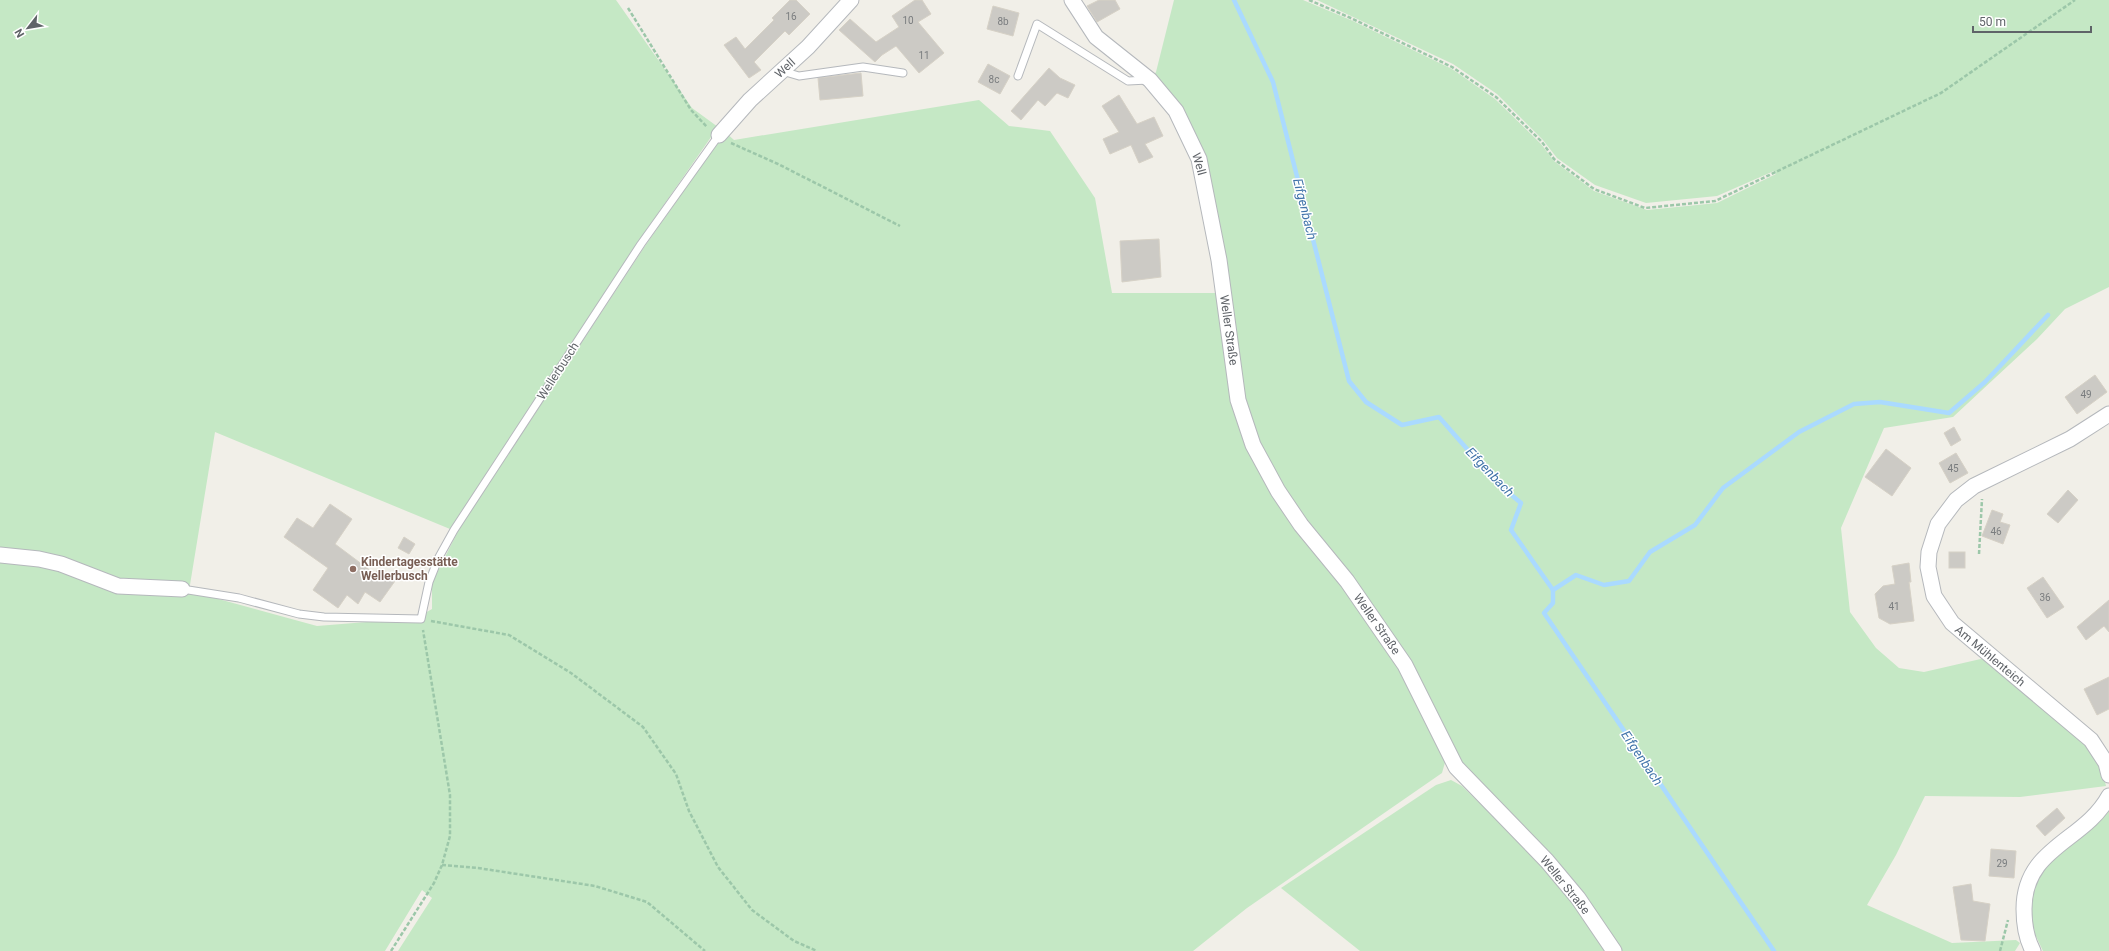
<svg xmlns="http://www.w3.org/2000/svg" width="2109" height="951" viewBox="0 0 2109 951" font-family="Roboto,sans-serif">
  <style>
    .green { fill: #c5e8c5 }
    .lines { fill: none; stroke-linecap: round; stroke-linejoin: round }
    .stream { stroke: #aadaff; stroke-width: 4.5 }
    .building { fill: #cccac5; stroke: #d6d1c6 }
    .service-casing { stroke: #b5b8bc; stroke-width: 9 }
    .minor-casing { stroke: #b5b8bc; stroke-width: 17 }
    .path { stroke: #9cc7a9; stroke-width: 2.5; stroke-dasharray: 4 2; stroke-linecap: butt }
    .service { stroke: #fff; stroke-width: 7 }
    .minor { stroke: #fff; stroke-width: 15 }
    .education-dot { fill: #8d6e63; stroke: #fff; stroke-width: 1.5 }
    .labels { text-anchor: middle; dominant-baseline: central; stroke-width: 3; stroke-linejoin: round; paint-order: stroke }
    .number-label { font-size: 10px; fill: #7a7d7f }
    .street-label { font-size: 12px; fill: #5f6368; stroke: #fff }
    .education-label { font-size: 12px; font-weight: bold; fill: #785e54; stroke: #fff; text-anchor: start }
    .water-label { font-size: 13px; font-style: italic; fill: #4174aa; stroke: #fff }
  </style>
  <rect width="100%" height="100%" fill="#f1efe8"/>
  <g class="green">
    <polygon points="0,0 616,0 692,108 718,127 638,242 450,529 215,432 189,591 317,626 416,618 432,609 432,583 459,529 645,246 725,132 734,140 979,100 1009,126 1050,131 1095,198 1112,293 1219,293 1250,446 1401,667 1446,759 1442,773 1247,908 1193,951 398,951 432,898 422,890 385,951 0,951"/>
    <polygon points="1174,0 1303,0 1353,21 1452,69 1495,99 1541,144 1554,161 1594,191 1647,210 1717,203 1776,174 1774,171 1717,196 1646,203 1595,185 1557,158 1543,140 1497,94 1453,64 1317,0 2109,0 2109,287 2065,309 2037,339 1953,417 1884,428 1841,528 1850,612 1876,648 1899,668 1924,672 1985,658 2086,745 2101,764 2106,786 2020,797 1925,796 1896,855 1867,905 1952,943 2016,940 2020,943 2015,951 1617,951 1461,764 1406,662 1280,489 1240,397 1202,158 1152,78 1156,72"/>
    <polygon points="1451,780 1462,786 1543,864 1575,902 1607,951 1360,951 1281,888 1436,785"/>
    <polygon points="2109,809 2109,951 2043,951 2032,928 2031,899 2038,874"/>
  </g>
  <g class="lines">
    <g class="stream">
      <polyline points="1234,0 1273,82 1349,381 1366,402 1402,425 1439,417 1496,482 1521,503 1511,530 1553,590 1553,603 1544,613 1774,951"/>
      <polyline points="1553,590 1576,575 1604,585 1629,581 1650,552 1695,525 1723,488 1799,432 1854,404 1880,402 1949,413 1985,382 2048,315"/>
    </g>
  </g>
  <g class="building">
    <polygon points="790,0 796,0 810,14 789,35 785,31 754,62 761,70 749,78 724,45 736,37 745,49 774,20 772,18"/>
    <polygon points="915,0 922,0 931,14 918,22 944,53 919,73 896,46 882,55 875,62 839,30 850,19 876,42 899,27 892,16"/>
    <polygon points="1099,0 1115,0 1120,9 1097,22 1087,6"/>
    <polygon points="993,6 1019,13 1013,36 987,29"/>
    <polygon points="988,64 1010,76 1000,94 978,82"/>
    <polygon points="1049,68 1060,78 1075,85 1068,98 1057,93 1045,106 1038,100 1021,120 1011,111"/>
    <polygon points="861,73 863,96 820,100 818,78"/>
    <polygon points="1119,95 1137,124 1154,117 1163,136 1145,144 1153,157 1139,163 1131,145 1110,154 1103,139 1119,132 1102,106"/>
    <polygon points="1159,239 1161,277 1122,282 1120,241"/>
    <polygon points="2095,375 2107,392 2077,414 2065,397"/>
    <polygon points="1954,427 1961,440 1951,446 1944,433"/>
    <polygon points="1886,449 1911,468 1892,496 1865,477"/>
    <polygon points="1956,453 1968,473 1950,483 1939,463"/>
    <polygon points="2068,490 2078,500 2058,523 2047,514"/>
    <polygon points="330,504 352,519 335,544 375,574 379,569 395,581 380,602 365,592 358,604 347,595 338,608 313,590 328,568 284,537 297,518 313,528"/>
    <polygon points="1992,510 2003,514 2000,522 2010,525 2003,544 1982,536"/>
    <polygon points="404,537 415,544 409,554 398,548"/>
    <rect x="1949" y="552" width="16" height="16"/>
    <polygon points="1909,563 1911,582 1909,582 1914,621 1890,624 1879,618 1875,594 1883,586 1895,584 1892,566"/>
    <polygon points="2043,577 2064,607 2047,618 2027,588"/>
    <polygon points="2109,600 2109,632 2104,626 2086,640 2077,627"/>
    <polygon points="2109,677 2109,709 2097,715 2084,689"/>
    <polygon points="2057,808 2065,818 2045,836 2036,826"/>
    <polygon points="1991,849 2016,851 2014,878 1989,876"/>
    <polygon points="1971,884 1973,901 1990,904 1985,941 1961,940 1953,887"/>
  </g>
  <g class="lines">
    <defs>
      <g id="service">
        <polyline points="782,71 799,76 863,67 903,73"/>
        <polyline points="1018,76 1037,24 1128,81 1148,80"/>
        <polyline points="182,589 239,598 299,614 324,617 421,619 429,582 439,557 454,530 641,244 719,135"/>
      </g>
      <g id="minor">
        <polyline points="1072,0 1096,37 1150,80 1176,111 1199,159 1219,260 1238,400 1253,445 1278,491 1301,525 1347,581 1405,665 1456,767 1547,861 1578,898 1614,951"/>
        <polyline points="719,135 750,100 808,47 851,0"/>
        <polyline points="2109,414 2070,439 1974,486 1956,500 1938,524 1929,552 1928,567 1934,596 1952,623 2091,740 2106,763 2109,775"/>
        <polyline points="0,555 39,559 61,564 118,586 182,589"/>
        <path d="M2033 951C2026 938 2024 924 2024 909 2024 847 2084 842 2109 796"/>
      </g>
    </defs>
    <use href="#service" class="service-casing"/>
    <use href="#minor" class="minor-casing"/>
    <g class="path">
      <polyline points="1309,0 1353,19 1452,67 1496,97 1542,142 1554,159 1594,189 1645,208 1715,201 1941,93 2075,0"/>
      <polyline points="628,8 691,110 707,127"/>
      <polyline points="731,143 778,164 900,226"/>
      <polyline points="1979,554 1982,499"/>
      <polyline points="431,621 509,635 571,673 643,727 676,774 689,811 718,867 752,910 794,941 817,951"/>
      <polyline points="442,865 478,868 595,886 647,902 705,951"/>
      <polyline points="391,951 434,883 442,865 450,836 450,795 423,630"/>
      <polyline points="2000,951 2008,920"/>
    </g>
    <use href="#service" class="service"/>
    <use href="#minor" class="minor"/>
  </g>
  <circle class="education-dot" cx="353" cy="569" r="4"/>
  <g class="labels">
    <g class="number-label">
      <text x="791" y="16">16</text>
      <text x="908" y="20">10</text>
      <text x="1003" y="21">8b</text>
      <text x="924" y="55">11</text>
      <text x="994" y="79">8c</text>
      <text x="2086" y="394">49</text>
      <text x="1953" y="468">45</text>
      <text x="1996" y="531">46</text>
      <text x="2045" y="597">36</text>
      <text x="1894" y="606">41</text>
      <text x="2002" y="863">29</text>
    </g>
    <g class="street-label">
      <text transform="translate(785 68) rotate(-43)">Well</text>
      <text transform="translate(1199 164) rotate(74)">Well</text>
      <text transform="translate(1229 330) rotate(82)">Weller Straße</text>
      <text transform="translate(558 371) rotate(-57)">Wellerbusch</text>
      <text transform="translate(1377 624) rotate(55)">Weller Straße</text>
      <text transform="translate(1990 656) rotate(40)">Am Mühlenteich</text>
      <text transform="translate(1565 885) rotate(51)">Weller Straße</text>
    </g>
    <g class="education-label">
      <text x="361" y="562">Kindertagesstätte<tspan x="361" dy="14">Wellerbusch</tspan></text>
    </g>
    <g class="water-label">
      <text transform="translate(1305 209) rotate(76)">Eifgenbach</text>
      <text transform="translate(1490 472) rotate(46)">Eifgenbach</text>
      <text transform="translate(1642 758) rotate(56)">Eifgenbach</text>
    </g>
  </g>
  <g transform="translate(28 28) rotate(239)" stroke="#ffffff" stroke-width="3" paint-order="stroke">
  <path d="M0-3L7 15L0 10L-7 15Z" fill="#5f6368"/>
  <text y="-6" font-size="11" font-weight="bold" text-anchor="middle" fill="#5f6368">N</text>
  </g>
  <path d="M1973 26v6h118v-6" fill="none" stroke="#5f6368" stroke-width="2"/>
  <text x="1979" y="26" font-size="12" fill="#5f6368" stroke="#ffffff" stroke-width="3" paint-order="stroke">50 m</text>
</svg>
